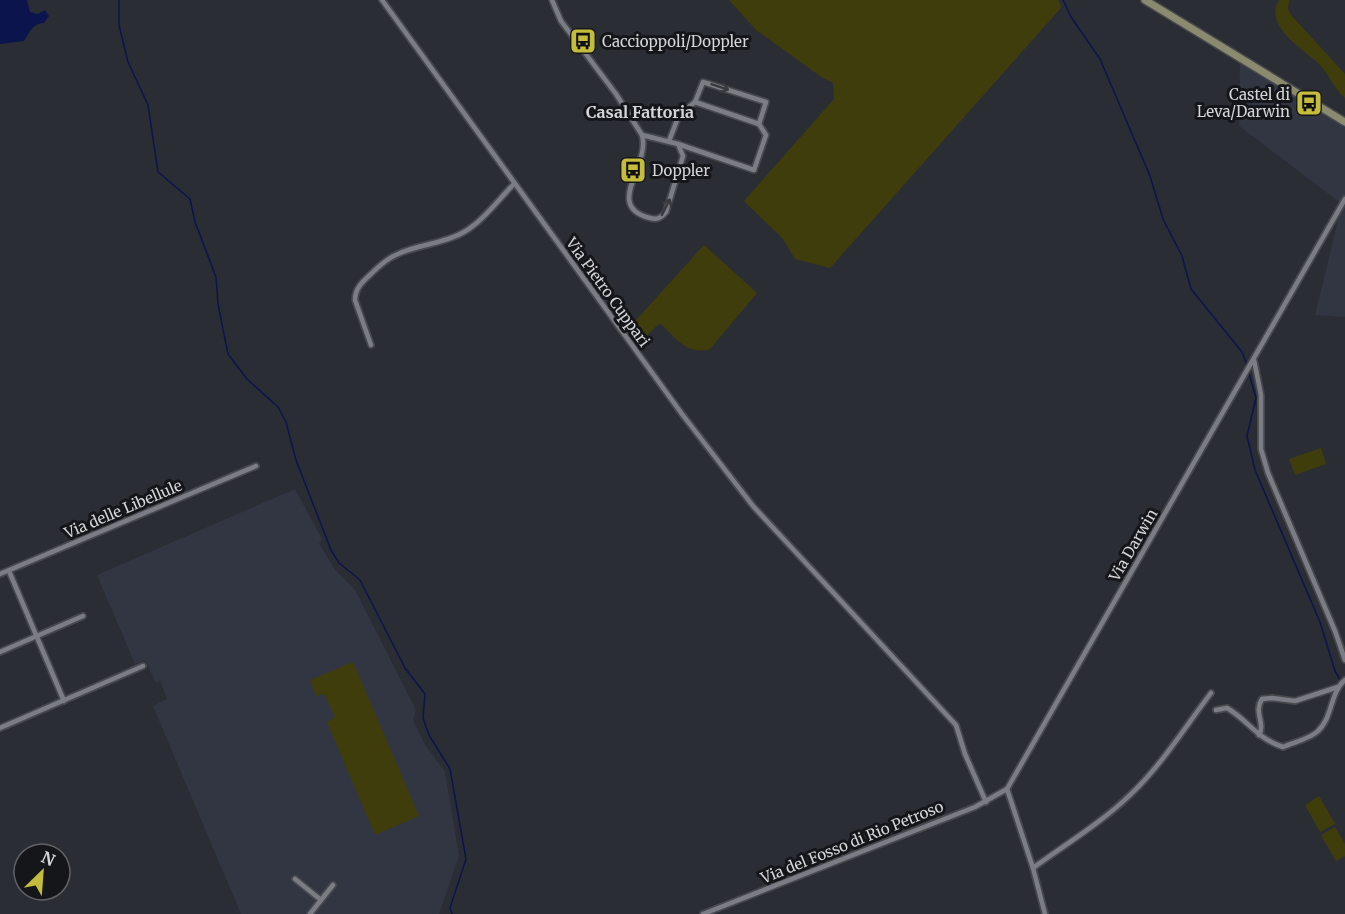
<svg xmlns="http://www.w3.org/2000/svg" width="1345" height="914" viewBox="0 0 1345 914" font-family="Merriweather,serif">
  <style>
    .built { fill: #323642 }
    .green { fill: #403d0d }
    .water { fill: #0c144d }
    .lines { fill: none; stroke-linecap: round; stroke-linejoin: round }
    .stream { stroke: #0c144d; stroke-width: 1.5 }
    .street-casing { stroke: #46484c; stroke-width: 8 }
    .secondary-casing { stroke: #46484c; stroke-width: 10 }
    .street { stroke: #7a7d84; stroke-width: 4.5 }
    .secondary { stroke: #8a8a6f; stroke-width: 7 }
    .oneway { stroke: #383a3e }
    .labels { text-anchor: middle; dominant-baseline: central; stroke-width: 6; stroke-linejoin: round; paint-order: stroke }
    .poi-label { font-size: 15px; fill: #d4d5d9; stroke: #151619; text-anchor: start }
    .street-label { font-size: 15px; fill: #d4d5d9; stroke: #151619 }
    .neighbourhood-label { font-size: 16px; font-weight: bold; fill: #d4d5d9; stroke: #151619 }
  </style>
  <rect width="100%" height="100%" fill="#2b2d34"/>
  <g class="built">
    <polygon points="1240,58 1345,122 1345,317 1315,315 1342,204 1239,126"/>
    <polygon points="295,489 322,539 319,544 336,571 355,590 416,710 413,720 424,743 445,772 459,856 439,914 241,914 153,706 167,699 160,681 156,683 145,660 135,664 97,575"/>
  </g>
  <g class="green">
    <polygon points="729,0 1058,0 1061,6 1059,10 830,268 795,259 783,239 744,201 834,99 833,83 820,76 756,30"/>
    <path d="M1279 0H1289L1288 9 1291 15 1345 74V98C1334 89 1329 74 1319 64 1304 49 1263 27 1279 0Z"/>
    <path d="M704 245 757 293 710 349C687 356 675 337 660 323L637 344 628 329Z"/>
    <polygon points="1321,448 1326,464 1295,475 1289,459"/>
    <polygon points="353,662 419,816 375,835 327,722 335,717 324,694 316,696 310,680"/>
    <polygon points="1319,796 1335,824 1320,832 1305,805"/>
    <polygon points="1335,827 1345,844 1345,856 1336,861 1321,835"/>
  </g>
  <path class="water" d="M0 0H27L30 12 38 14 45 10 49 16 44 23C33 23 29 33 24 41L0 44Z"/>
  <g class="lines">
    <g class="stream">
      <polyline points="119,0 119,25 128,62 148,105 158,172 190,199 195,222 216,277 218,304 228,354 247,379 278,407 286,422 296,460 331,550 339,563 360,580 405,668 425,694 423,718 429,735 450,769 466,859 450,908 452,914"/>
      <polyline points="1063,0 1071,17 1100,59 1150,176 1163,219 1182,256 1191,289 1242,352 1247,365"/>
      <polyline points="1248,370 1256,398 1247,436 1255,470 1320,622 1335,671 1341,681"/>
    </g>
    <defs>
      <g id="street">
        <polyline points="382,0 682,414 753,506 956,725 965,754 986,802"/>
        <path d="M552 0 561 21 616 94 642 135C651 165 603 206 650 218 657 220 661 218 666 212L683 156 678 144"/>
        <polyline points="695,102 759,124"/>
        <polyline points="642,135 678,144 754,170 766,135 759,124 766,102 703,82 695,102 679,115 669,141"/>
        <polyline points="679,169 693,174"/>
        <path d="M371 345 355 300C355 288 363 281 372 273 379 266 388 258 398 254 419 244 444 244 464 232 483 221 498 200 514 184"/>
        <polyline points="1254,360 1261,395 1261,449 1268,473 1335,631 1345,660"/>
        <polyline points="9,571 64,701"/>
        <polyline points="0,574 256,466"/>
        <polyline points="0,652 83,616"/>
        <path d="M1216 710 1227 708C1249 721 1256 738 1283 747 1294 742 1310 739 1318 731 1333 717 1330 692 1345 680"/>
        <polyline points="0,728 143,666"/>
        <path d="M1259 735C1266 723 1253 713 1262 699L1272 698 1295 701 1338 687"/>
        <polyline points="1007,789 1033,868 1045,914"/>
        <path d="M1033 868C1066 844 1101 823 1130 795 1161 766 1185 727 1211 693"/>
        <polyline points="295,879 321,900"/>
        <polyline points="310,914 333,885"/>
        <polyline points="703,914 975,807 1007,789 1345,199"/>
      </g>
      <polyline id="secondary" points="1145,0 1345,122"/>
    </defs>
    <use href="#street" class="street-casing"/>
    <use href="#secondary" class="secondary-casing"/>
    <use href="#street" class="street"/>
    <use href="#secondary" class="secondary"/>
  </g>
  <defs><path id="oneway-shaft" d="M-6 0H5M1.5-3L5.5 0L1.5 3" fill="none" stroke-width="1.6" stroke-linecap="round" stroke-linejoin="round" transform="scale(1.5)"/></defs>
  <g class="oneway">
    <use href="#oneway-shaft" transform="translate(720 87) rotate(18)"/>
    <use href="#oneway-shaft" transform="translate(666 207) rotate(-63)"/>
  </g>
  <defs>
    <symbol id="bus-square" viewBox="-11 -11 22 22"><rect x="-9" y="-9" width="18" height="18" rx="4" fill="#c6bc3c" stroke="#151619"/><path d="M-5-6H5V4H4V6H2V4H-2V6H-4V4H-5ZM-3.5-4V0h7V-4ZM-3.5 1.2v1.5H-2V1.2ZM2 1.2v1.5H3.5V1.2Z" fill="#111"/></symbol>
  </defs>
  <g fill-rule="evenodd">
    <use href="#bus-square" x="568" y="26" width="30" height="30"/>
    <use href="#bus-square" x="1294" y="88" width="30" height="30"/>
    <use href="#bus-square" x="618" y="155" width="30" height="30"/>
  </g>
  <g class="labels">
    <g class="poi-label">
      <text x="602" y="41">Caccioppoli/Doppler</text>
      <text x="1290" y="94" text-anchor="end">Castel di<tspan x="1290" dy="17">Leva/Darwin</tspan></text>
      <text x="652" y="170">Doppler</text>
    </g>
    <g class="street-label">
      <text transform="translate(608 292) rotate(54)">Via Pietro Cuppari</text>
      <text transform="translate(123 509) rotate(-23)">Via delle Libellule</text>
      <text transform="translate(1133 545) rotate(-60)">Via Darwin</text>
      <text transform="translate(852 842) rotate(-22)">Via del Fosso di Rio Petroso</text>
    </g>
    <g class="neighbourhood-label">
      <text x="640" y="112">Casal Fattoria</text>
    </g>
  </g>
  <g transform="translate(42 872) rotate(25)"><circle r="28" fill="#151619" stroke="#616266" stroke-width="1.5"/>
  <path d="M0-4.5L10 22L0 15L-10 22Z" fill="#c6bc3c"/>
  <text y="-9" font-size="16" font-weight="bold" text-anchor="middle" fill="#d4d5d9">N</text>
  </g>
</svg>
